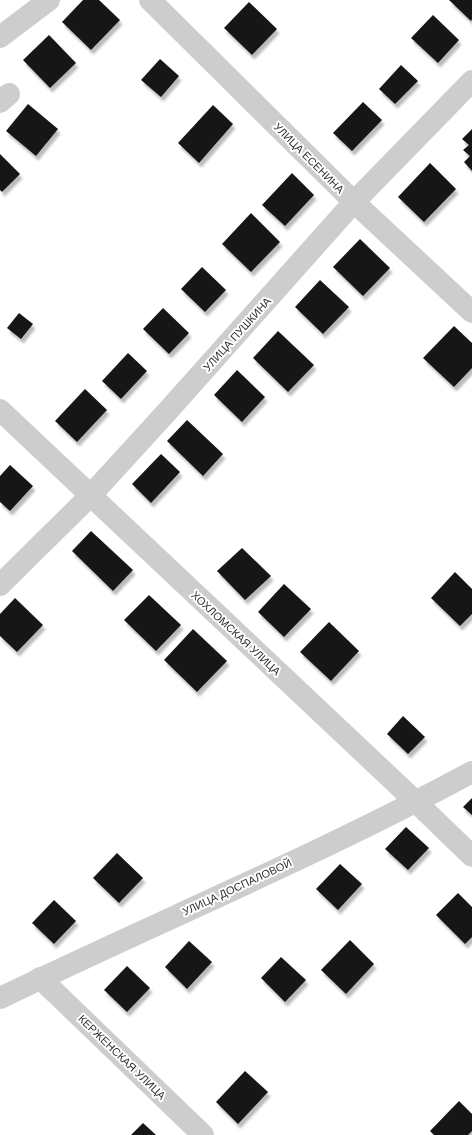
<svg xmlns="http://www.w3.org/2000/svg" width="472" height="1135" viewBox="0 0 472 1135" font-family="Arial,sans-serif">
  <style>
    .building { fill: #171717; filter: url(#shadow) }
    .lines { fill: none; stroke-linecap: round; stroke-linejoin: round }
    .minor { stroke: #cdcdcd; stroke-width: 22 }
    .labels { text-anchor: middle; dominant-baseline: central; stroke-width: 4; stroke-linejoin: round; paint-order: stroke }
    .street-label { font-size: 11px; fill: #303030; stroke: #fff }
  </style>
  <defs>
    <filter id="shadow"><feDropShadow dx="2.5" dy="4.5" stdDeviation="1" flood-color="#0004"/></filter>
  </defs>
  <rect width="100%" height="100%" fill="#fff"/>
  <g class="building">
    <polygon points="83,0 99,0 120,20 91,50 62,22"/>
    <polygon points="449,0 472,0 472,19 471,21"/>
    <polygon points="249,2 277,29 252,55 224,28"/>
    <polygon points="433,15 459,40 438,63 411,38"/>
    <polygon points="49,35 76,63 50,88 23,60"/>
    <polygon points="160,59 179,76 161,97 141,80"/>
    <polygon points="401,65 418,81 395,104 379,89"/>
    <polygon points="363,102 382,120 352,151 333,133"/>
    <polygon points="28,104 58,129 36,156 6,131"/>
    <polygon points="213,105 233,124 199,163 178,143"/>
    <polygon points="472,129 472,171 464,162 470,156 463,150 469,145 462,139"/>
    <polygon points="0,154 20,174 2,192 0,190"/>
    <polygon points="430,163 456,189 424,222 398,197"/>
    <polygon points="292,173 314,195 285,226 262,205"/>
    <polygon points="251,213 280,242 251,272 222,244"/>
    <polygon points="360,239 390,268 363,296 333,267"/>
    <polygon points="202,267 226,290 205,312 181,289"/>
    <polygon points="320,280 349,307 323,334 295,307"/>
    <polygon points="163,308 189,333 169,354 143,329"/>
    <polygon points="19,313 33,324 21,339 7,328"/>
    <polygon points="454,326 472,343 472,368 454,387 423,358"/>
    <polygon points="278,331 314,365 288,392 253,358"/>
    <polygon points="128,353 147,371 121,399 102,381"/>
    <polygon points="237,370 265,397 242,422 214,395"/>
    <polygon points="85,389 107,410 77,442 55,421"/>
    <polygon points="187,420 223,454 203,476 167,441"/>
    <polygon points="161,454 180,472 151,503 132,484"/>
    <polygon points="10,465 33,486 10,511 0,502 0,476"/>
    <polygon points="91,531 133,570 113,591 72,551"/>
    <polygon points="242,548 271,576 245,600 217,571"/>
    <polygon points="455,572 472,589 472,614 460,626 431,598"/>
    <polygon points="284,584 311,609 284,637 258,612"/>
    <polygon points="149,595 181,625 156,651 124,620"/>
    <polygon points="15,598 43,625 17,652 0,636 0,614"/>
    <polygon points="329,622 359,651 331,681 300,652"/>
    <polygon points="193,629 227,661 197,692 164,660"/>
    <polygon points="403,716 425,737 408,754 387,734"/>
    <polygon points="472,798 472,815 463,807"/>
    <polygon points="406,827 429,848 408,870 385,849"/>
    <polygon points="117,853 143,878 119,903 93,878"/>
    <polygon points="340,864 362,884 338,910 316,889"/>
    <polygon points="458,893 472,907 472,937 465,944 436,915"/>
    <polygon points="54,900 76,921 54,944 32,923"/>
    <polygon points="350,940 374,964 346,994 321,970"/>
    <polygon points="189,941 212,962 187,989 165,967"/>
    <polygon points="281,957 306,980 285,1002 261,978"/>
    <polygon points="127,966 150,988 127,1012 104,990"/>
    <polygon points="245,1071 268,1092 238,1124 216,1102"/>
    <polygon points="459,1101 472,1114 472,1131 468,1135 434,1135 430,1131"/>
    <polygon points="143,1123 156,1135 131,1135"/>
  </g>
  <g class="lines">
    <g class="minor">
      <polyline points="150,0 354,202 472,312"/>
      <polyline points="0,37 49,0"/>
      <polyline points="0,102 9,94"/>
      <polyline points="0,410 416,802 472,856"/>
      <polyline points="0,585 90,496 165,414 354,202 472,81"/>
      <polyline points="40,978 203,1135"/>
      <path d="M0 998C157 922 319 855 472 772"/>
    </g>
  </g>
  <g class="labels">
    <g class="street-label">
      <text transform="translate(309 158) rotate(45)">УЛИЦА ЕСЕНИНА</text>
      <text transform="translate(237 334) rotate(-48)">УЛИЦА ПУШКИНА</text>
      <text transform="translate(236 633) rotate(43)">ХОХЛОМСКАЯ УЛИЦА</text>
      <text transform="translate(237 887) rotate(-25)">УЛИЦА ДОСПАЛОВОЙ</text>
      <text transform="translate(122 1057) rotate(44)">КЕРЖЕНСКАЯ УЛИЦА</text>
    </g>
  </g>
</svg>
